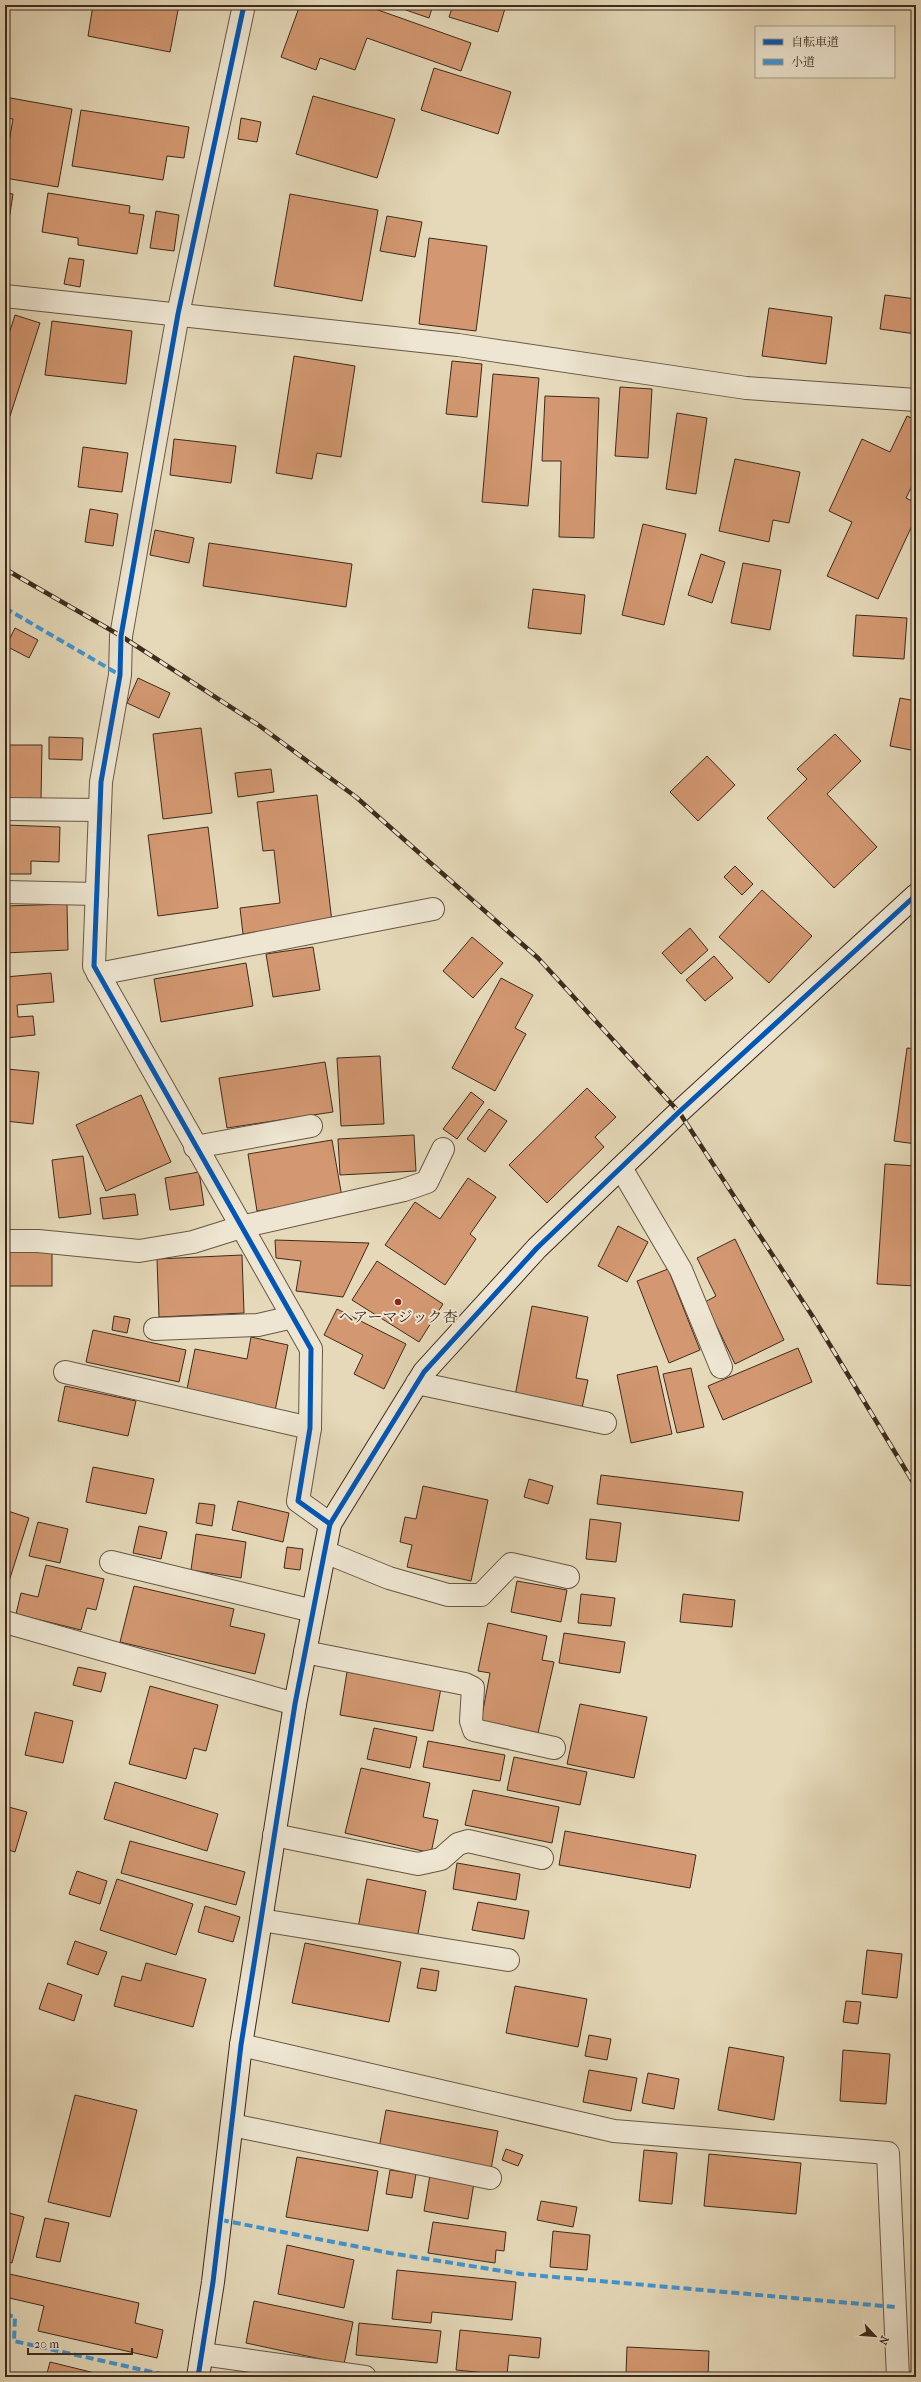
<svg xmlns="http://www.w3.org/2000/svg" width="921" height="2382" viewBox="0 0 921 2382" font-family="'IM FELL French Canon','Noto Serif JP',serif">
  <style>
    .building { fill: #d39871; stroke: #3e2a1c }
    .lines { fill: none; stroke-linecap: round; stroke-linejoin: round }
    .street-casing { stroke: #685643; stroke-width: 24 }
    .secondary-casing { stroke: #3e2a1c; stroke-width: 24 }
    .street { stroke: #eee6d2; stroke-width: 22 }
    .secondary { stroke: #eee6d2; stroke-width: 22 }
    .rail-casing { stroke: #3e2a1c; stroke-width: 4.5 }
    .rail { stroke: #eee6d2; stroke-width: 3; stroke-dasharray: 9; stroke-linecap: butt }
    .quiet { stroke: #3f96d4; stroke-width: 4; stroke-dasharray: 8 4; stroke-linecap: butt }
    .cycleway-casing { stroke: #eee6d2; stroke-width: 8 }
    .cycleway { stroke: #0057b8; stroke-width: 5 }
    .poi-dot { fill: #8f2418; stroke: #eee6d2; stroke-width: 1.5 }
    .labels { text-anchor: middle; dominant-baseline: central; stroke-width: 4; stroke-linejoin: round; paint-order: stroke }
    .poi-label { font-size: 15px; fill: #3e2a1c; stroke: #eee6d2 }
  </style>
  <rect width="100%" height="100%" fill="#e5d9b9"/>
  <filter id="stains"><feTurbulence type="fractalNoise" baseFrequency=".005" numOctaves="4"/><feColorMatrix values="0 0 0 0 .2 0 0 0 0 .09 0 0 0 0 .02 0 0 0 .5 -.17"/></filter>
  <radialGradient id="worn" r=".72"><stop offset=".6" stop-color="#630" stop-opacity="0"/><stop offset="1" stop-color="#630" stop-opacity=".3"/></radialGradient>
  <g class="building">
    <polygon points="93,5 179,5 170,52 88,36"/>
    <polygon points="300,5 364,5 471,43 461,71 367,38 355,70 320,58 316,70 281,57"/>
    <polygon points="404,5 433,5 429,18 403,9"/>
    <polygon points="453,5 506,5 498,32 449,17"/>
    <polygon points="434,68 511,92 498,134 421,110"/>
    <polygon points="313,96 395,119 377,178 296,154"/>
    <polygon points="5,97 72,109 58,187 5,178 5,166 13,119 5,118"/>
    <polygon points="81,110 189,127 184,158 167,156 163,180 72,166"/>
    <polygon points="241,118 261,122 257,142 238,139"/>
    <polygon points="5,193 13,194 9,220 5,220"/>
    <polygon points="48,193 130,206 129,213 144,215 137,254 78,245 78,238 42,232"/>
    <polygon points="290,194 378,210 362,301 274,286"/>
    <polygon points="156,211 179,215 174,251 150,248"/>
    <polygon points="387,216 422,222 415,257 380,251"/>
    <polygon points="429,238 487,246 476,331 419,324"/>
    <polygon points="69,258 84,260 80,287 64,284"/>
    <polygon points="885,295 916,299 916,334 880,329"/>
    <polygon points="769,308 832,317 826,364 762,356"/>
    <polygon points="15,315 40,323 10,416 5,414 5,347"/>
    <polygon points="52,321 132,331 126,384 45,375"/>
    <polygon points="294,356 355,366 341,457 317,453 312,479 276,473"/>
    <polygon points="452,361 482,364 477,417 446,414"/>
    <polygon points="493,374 539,378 528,506 482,502"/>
    <polygon points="620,387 652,389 648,458 615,456"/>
    <polygon points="545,396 599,398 594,538 559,537 561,461 542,461"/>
    <polygon points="677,413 707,418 696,494 666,489"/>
    <polygon points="907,416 916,420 916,478 906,498 916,503 916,517 878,599 827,576 852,522 829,511 862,439 890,452"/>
    <polygon points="174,439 236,446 231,483 170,475"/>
    <polygon points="83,447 128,453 122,492 78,487"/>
    <polygon points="735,459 800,472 789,523 773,520 769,542 719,531"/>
    <polygon points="90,509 118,514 113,546 85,542"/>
    <polygon points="643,524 686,534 664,625 622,615"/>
    <polygon points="155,530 194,538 189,563 150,555"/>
    <polygon points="209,543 352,564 346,607 203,586"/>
    <polygon points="701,554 725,562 712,603 688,595"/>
    <polygon points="743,563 781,570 770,630 731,623"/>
    <polygon points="533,589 585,595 581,634 528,628"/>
    <polygon points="856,615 907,618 904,659 853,656"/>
    <polygon points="15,628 38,640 29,658 6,646"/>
    <polygon points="138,678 170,693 159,718 127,703"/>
    <polygon points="900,698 916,701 916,751 890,746"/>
    <polygon points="201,728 212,813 163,819 153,734"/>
    <polygon points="835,734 861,761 827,794 877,847 834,888 767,818 807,779 797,769"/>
    <polygon points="49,737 83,738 82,760 49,759"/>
    <polygon points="5,745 42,745 41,800 5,800"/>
    <polygon points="707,756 735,785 698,821 670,792"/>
    <polygon points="271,769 274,792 238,797 235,773"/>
    <polygon points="317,795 332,922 243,934 240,908 280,903 274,850 263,851 257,802"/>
    <polygon points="5,825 60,827 59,862 31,861 31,874 5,874"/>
    <polygon points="208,827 218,908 158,916 148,835"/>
    <polygon points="735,866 753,884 742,895 724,877"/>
    <polygon points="762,890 812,936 769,983 719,937"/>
    <polygon points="67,904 68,950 5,953 5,906"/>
    <polygon points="690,928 708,950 681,974 662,953"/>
    <polygon points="472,937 503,963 473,998 443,971"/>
    <polygon points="313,947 320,990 273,997 266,954"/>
    <polygon points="714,956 733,978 705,1001 686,980"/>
    <polygon points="246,963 253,1006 161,1022 154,979"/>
    <polygon points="51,973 54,1002 17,1005 18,1017 33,1016 35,1035 5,1038 5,977"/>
    <polygon points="501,978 533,995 515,1028 526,1034 495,1091 452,1068"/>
    <polygon points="907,1048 916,1049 916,1144 894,1141"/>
    <polygon points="380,1056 384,1124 341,1126 337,1058"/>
    <polygon points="325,1062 333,1112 227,1128 219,1078"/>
    <polygon points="7,1069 39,1072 33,1124 5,1121"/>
    <polygon points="587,1088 616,1117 595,1137 604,1147 547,1203 509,1165"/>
    <polygon points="471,1092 484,1102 457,1139 443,1129"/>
    <polygon points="141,1095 171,1162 106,1191 76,1125"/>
    <polygon points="489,1109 507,1121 485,1152 467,1139"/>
    <polygon points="414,1135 416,1171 340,1175 338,1139"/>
    <polygon points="332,1140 342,1197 257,1211 248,1154"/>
    <polygon points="83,1156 91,1214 59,1218 52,1160"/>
    <polygon points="885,1164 916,1166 916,1286 877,1284"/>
    <polygon points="199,1172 204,1205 170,1210 165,1178"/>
    <polygon points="468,1178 496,1197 470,1234 476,1239 445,1285 385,1245 415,1202 440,1219"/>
    <polygon points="135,1194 138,1215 103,1219 100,1198"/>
    <polygon points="618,1226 648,1242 627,1282 598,1266"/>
    <polygon points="735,1239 784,1340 735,1364 705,1302 716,1296 697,1258"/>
    <polygon points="275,1240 369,1243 343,1297 296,1291 301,1261 276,1258"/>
    <rect x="5" y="1250" width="47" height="36"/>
    <polygon points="242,1255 244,1313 159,1317 157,1259"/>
    <polygon points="377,1261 443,1304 419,1342 352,1300"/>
    <polygon points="668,1269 700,1350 669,1363 637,1281"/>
    <polygon points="532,1306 588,1317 576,1378 588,1380 582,1408 515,1396"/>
    <polygon points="337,1309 406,1344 384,1389 354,1374 363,1355 324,1335"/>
    <polygon points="114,1316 130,1319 127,1333 112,1330"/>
    <polygon points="93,1330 186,1350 179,1382 86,1362"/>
    <polygon points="251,1337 288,1345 275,1411 186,1394 195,1349 247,1359"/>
    <polygon points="798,1348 812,1382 723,1420 708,1386"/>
    <polygon points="657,1366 672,1434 631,1443 617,1375"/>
    <polygon points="691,1368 704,1427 677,1433 663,1374"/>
    <polygon points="65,1386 136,1401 128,1436 58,1421"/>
    <polygon points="93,1467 154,1479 146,1514 86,1502"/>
    <polygon points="601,1475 743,1492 739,1521 597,1504"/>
    <polygon points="529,1479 553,1486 548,1504 524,1497"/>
    <polygon points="423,1486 488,1500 471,1581 407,1567 412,1545 400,1542 405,1517 416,1519"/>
    <polygon points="238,1501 289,1513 283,1542 232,1530"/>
    <polygon points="199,1503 215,1505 212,1526 196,1523"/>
    <polygon points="5,1510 29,1518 5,1594"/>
    <polygon points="590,1519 621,1523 616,1562 586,1559"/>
    <polygon points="38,1522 68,1529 60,1563 29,1556"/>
    <polygon points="139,1526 167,1532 161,1559 133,1553"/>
    <polygon points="196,1534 246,1542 241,1578 191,1570"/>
    <polygon points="287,1547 303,1549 300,1570 284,1568"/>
    <polygon points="46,1565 104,1579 96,1610 87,1608 81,1630 16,1614 21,1593 38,1597"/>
    <polygon points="517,1581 567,1590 561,1622 511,1612"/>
    <polygon points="134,1586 234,1609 230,1626 265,1634 255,1674 120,1642"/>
    <polygon points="581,1594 615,1598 611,1626 578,1623"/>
    <polygon points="683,1594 735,1600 732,1627 680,1622"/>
    <polygon points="488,1623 547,1636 542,1660 554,1662 538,1733 481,1721 490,1673 478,1671"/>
    <polygon points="564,1633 625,1642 620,1673 559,1663"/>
    <polygon points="78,1667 106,1673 101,1692 73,1685"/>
    <polygon points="347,1672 441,1688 433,1731 340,1715"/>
    <polygon points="150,1686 218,1705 206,1751 194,1748 186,1779 129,1764"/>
    <polygon points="580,1704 647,1717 634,1778 567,1764"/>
    <polygon points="35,1712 73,1721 63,1763 25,1755"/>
    <polygon points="374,1728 417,1737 410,1768 367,1759"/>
    <polygon points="428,1741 505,1755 500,1781 423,1767"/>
    <polygon points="514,1757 587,1772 580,1805 507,1790"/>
    <polygon points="361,1768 430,1783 423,1817 438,1820 431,1853 345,1833"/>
    <polygon points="115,1782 218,1814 207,1851 104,1819"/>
    <polygon points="473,1790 559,1807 552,1843 465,1825"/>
    <polygon points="5,1806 27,1812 15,1852 5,1849"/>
    <polygon points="565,1831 696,1855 690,1888 559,1865"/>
    <polygon points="130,1841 245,1872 236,1905 121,1873"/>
    <polygon points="457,1863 520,1874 516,1900 453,1889"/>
    <polygon points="77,1871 107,1881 100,1904 69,1894"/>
    <polygon points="117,1879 193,1904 176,1955 100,1930"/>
    <polygon points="367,1879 426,1891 417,1939 358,1928"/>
    <polygon points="478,1902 529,1911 524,1939 472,1930"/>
    <polygon points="205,1906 240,1917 233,1942 198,1932"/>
    <polygon points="75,1941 107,1952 98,1975 67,1964"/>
    <polygon points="305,1943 401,1962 389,2022 292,2003"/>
    <polygon points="867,1950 902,1954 897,1998 862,1994"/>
    <polygon points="146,1963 206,1979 193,2027 114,2006 122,1976 141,1981"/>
    <polygon points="421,1968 439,1971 436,1991 417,1988"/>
    <polygon points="48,1983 82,1995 74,2021 39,2009"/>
    <polygon points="515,1986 587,1999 578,2047 506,2033"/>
    <polygon points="846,2001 861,2002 858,2024 843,2022"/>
    <polygon points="589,2035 611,2039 607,2060 585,2056"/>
    <polygon points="729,2047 784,2057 774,2120 718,2110"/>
    <polygon points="843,2050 890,2054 886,2104 840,2101"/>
    <polygon points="589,2070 637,2078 631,2111 583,2102"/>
    <polygon points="648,2073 679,2079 674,2109 642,2103"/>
    <polygon points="75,2095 137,2110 110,2217 48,2202"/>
    <polygon points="386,2110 498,2131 491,2169 379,2148"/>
    <polygon points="506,2149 523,2155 518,2166 502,2160"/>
    <polygon points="644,2150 677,2153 672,2204 639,2201"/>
    <polygon points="709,2154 801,2163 796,2214 704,2206"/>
    <polygon points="297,2157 378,2171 368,2231 286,2217"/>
    <polygon points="390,2170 416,2174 412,2198 386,2194"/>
    <polygon points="430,2175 474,2183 468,2219 424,2211"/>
    <polygon points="541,2201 577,2207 573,2227 537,2220"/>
    <polygon points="5,2212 24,2217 12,2263 5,2261"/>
    <polygon points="45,2218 69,2223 60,2262 36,2257"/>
    <polygon points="433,2222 506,2232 504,2251 496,2250 495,2263 428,2253"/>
    <polygon points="553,2231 590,2235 587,2270 550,2267"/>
    <polygon points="287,2245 354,2260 344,2308 278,2294"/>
    <polygon points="397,2270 516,2282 512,2320 432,2312 431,2323 392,2319"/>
    <polygon points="5,2273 139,2303 135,2323 163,2330 157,2358 38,2331 44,2306 5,2297"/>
    <polygon points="254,2301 353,2322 344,2364 246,2343"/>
    <polygon points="359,2323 441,2331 437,2363 356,2355"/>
    <polygon points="460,2330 541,2338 539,2358 509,2355 507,2375 456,2370"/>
    <polygon points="627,2347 709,2351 708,2377 626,2374"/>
    <polygon points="50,2362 111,2377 46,2377"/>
    <polygon points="257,2373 285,2377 257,2377"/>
  </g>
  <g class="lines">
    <defs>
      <g id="street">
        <polyline points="244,5 178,314 121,636 120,675 101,782 94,966 311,1349 310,1428 298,1501 330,1524"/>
        <polyline points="5,296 458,345 746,388 916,400"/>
        <polyline points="5,809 100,810"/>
        <polyline points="5,892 97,894"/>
        <polyline points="98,974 433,909"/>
        <polyline points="195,1147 311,1126"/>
        <polyline points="621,1168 681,1270 721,1367"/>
        <polyline points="5,1241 38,1241 139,1251 193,1242 241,1227 404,1190 427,1182 443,1149"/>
        <polyline points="155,1329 258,1325 293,1317"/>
        <polyline points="65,1372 310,1428"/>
        <polyline points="417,1383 605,1423"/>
        <polyline points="325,1552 389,1578 448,1595 481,1595 511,1564 568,1577"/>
        <polyline points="111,1562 313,1611"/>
        <polyline points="5,1622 295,1704"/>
        <polyline points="305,1652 465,1684 473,1688 471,1721 474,1730 554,1748"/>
        <polyline points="274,1835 418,1864 441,1859 458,1844 468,1841 542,1858"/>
        <polyline points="261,1920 508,1960"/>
        <polyline points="241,2045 614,2131 888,2153 898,2377"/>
        <polyline points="232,2125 490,2178"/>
        <polyline points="202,2354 365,2377"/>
      </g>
      <polyline id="secondary" points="198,2377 213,2282 241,2045 261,1920 295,1704 330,1524 424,1372 537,1248 679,1112 916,895"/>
    </defs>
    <use href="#street" class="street-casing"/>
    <use href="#secondary" class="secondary-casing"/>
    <use href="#street" class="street"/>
    <use href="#secondary" class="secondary"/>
    <defs>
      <polyline id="rail" points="5,569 121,636 257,724 356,797 538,958 679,1112 813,1317 916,1487"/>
    </defs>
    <use href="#rail" class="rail-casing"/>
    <use href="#rail" class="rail"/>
    <g class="quiet">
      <polyline points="5,608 120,675"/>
      <polyline points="221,2220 390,2253 521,2274 895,2307"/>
      <polyline points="5,2314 15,2317 14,2341 174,2377"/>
    </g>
    <defs>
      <g id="cycleway">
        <polyline points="244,5 178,314 121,636 120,675 101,782 94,966 311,1349 310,1428 298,1501 330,1524"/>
        <polyline points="198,2377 213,2282 241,2045 261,1920 295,1704 330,1524 424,1372 537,1248 679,1112 916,895"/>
      </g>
    </defs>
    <use href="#cycleway" class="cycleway-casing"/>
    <use href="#cycleway" class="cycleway"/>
  </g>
  <circle class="poi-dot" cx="398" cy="1302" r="4"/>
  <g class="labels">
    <g class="poi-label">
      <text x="398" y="1317">ヘアーマジック杏</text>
    </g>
  </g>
  <rect width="921" height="2382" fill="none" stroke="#e5d9b9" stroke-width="20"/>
  <rect x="6" y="6" width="909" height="2370" fill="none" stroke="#3e2a1c" stroke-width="2"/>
  <rect x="10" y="10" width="901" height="2362" fill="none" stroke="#3e2a1c"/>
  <rect x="755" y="26" width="140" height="52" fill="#eee6d2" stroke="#a89b89"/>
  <rect x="763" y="39" width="20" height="6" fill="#0057b8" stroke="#a89b89"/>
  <text x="791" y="46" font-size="12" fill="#3e2a1c">自転車道</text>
  <rect x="763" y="59" width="20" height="6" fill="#3f96d4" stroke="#a89b89"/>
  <text x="791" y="66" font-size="12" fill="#3e2a1c">小道</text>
  <g transform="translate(875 2336) rotate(116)" stroke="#eee6d2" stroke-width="3" paint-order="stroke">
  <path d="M0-3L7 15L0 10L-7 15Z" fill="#3e2a1c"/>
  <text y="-6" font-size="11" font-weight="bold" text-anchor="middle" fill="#3e2a1c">N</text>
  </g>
  <path d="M28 2348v6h104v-6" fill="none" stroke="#3e2a1c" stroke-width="2"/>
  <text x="34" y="2348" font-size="12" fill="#3e2a1c" stroke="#eee6d2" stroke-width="3" paint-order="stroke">20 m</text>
  <rect width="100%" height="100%" filter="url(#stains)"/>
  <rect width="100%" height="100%" fill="url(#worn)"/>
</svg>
